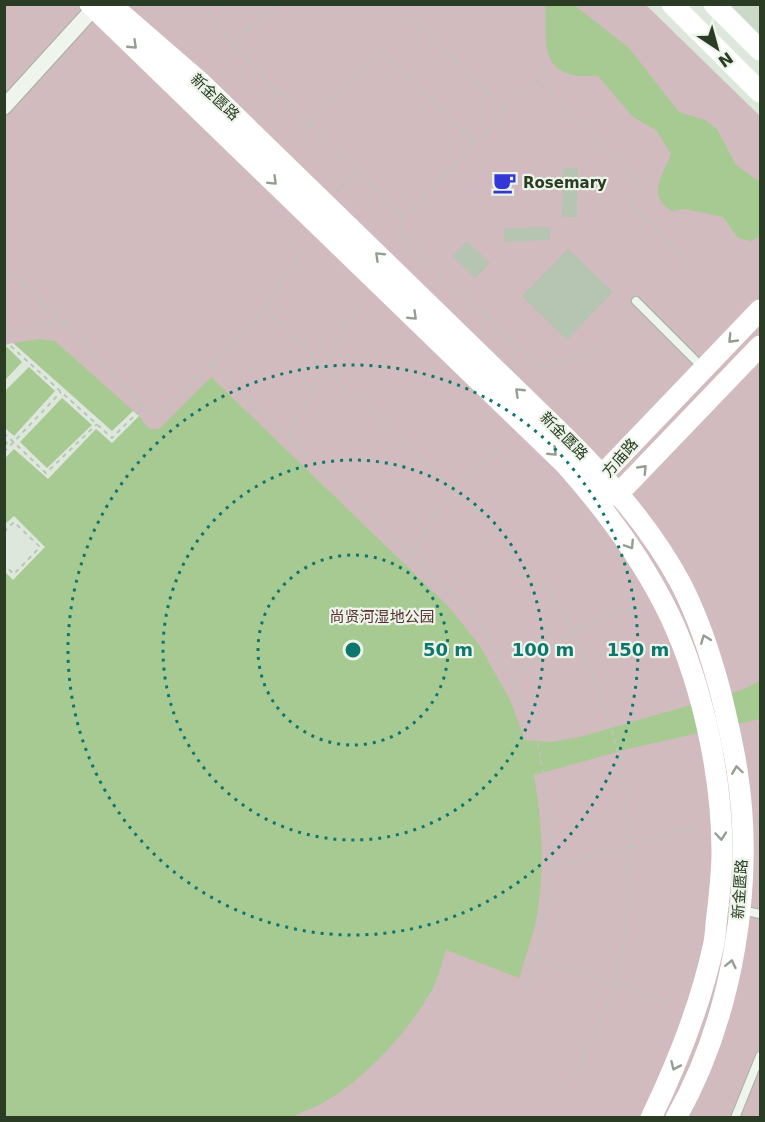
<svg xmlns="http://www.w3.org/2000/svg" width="765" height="1122" viewBox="0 0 765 1122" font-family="'DejaVu Sans','Noto Sans SC',sans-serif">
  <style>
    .built { fill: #ccd9c8 }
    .green { fill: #d1bbbe }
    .water { fill: #a6ca92 }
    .pier { fill: #dee7db; fill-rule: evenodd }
    .building { fill: #b6c4b2 }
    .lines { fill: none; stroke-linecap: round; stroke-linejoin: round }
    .lane-casing { stroke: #a4b1a0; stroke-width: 10 }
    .street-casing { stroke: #a4b1a0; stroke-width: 17 }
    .path { stroke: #bcc5b9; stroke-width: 2; stroke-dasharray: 4.5 4.5; stroke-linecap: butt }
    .lane { stroke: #eff5ed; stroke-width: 8 }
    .street { stroke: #eff5ed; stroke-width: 15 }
    .secondary { stroke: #fff; stroke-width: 21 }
    .oneway { stroke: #949e92 }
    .ring { fill: none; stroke: #0f766e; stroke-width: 3; stroke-dasharray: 3 6 }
    .labels { text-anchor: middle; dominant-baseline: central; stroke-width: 4.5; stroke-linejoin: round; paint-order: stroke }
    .street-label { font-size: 15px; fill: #2a3d24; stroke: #edf4ea }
    .poi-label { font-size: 15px; font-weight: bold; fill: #2a3d24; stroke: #edf4ea; text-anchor: start }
    .park-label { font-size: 15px; fill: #5a3032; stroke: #edf4ea }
    .centre { fill: #0f766e; stroke: #edf4ea; stroke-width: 3 }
    .ring-label { font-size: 18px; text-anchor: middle; font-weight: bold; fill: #0f766e; stroke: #edf4ea; stroke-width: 4.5; stroke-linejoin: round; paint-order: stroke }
  </style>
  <rect width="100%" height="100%" fill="#dee7db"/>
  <polygon class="built" points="723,5 760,5 760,40"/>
  <polygon class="green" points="5,5 646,5 760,116 760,1117 5,1118"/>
  <g class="water">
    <path d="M545 5H574L629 48 679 112 705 120 717 129 736 165 760 182V236L751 241 738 238 723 217 685 209 672 211C646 195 663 177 671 154L657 131 633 117 598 76C589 76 578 77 569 74 538 65 548 29 545 5Z"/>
    <path d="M38 339 55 341 139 416 149 429H159L211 377 449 607 480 646 510 700 525 740 551 742 580 737 742 690 760 681V719L628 749 534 775C543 826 546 883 533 933 529 948 523 963 519 978L446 950C442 962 439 975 434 986 410 1031 364 1081 319 1105 309 1110 299 1113 289 1118L5 1117 4 345Z"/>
  </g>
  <g class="pier">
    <path d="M13 343 112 431 133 411 139 416 112 443 96 429 48 479 14 449 5 458V447L8 443 5 439V428L14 436 55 391 29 367 5 391V380L22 362 5 345ZM62 398 92 425 47 468 20 442Z"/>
    <polygon points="14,516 45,547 13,580 5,572 4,525"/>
  </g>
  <g class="building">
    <polygon points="563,168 578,168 577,217 562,217"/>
    <polygon points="550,227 550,240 504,242 504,228"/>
    <polygon points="467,241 490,263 475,278 452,256"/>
    <polygon points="568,249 613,292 567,340 522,296"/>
  </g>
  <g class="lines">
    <defs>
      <g id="lane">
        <polyline points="636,301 702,367"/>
        <polyline points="741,910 760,914"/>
        <polyline points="735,1118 760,1056"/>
      </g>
      <polyline id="street" points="4,107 94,8"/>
    </defs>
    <use href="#lane" class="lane-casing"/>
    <use href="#street" class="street-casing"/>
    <g class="path">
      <path d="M203 4C261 83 335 149 404 218"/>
      <polyline points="397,4 505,111"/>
      <polyline points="231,42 280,4"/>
      <polyline points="545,69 404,218 399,234 533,361 549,367 595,351"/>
      <polyline points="536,79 643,188 629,202 686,260"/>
      <polyline points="308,124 381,50 476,142"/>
      <polyline points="336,193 357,171"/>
      <polyline points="4,266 67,326"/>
      <path d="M265 310 504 538 515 571C524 577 543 585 550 592 558 600 573 633 579 644 631 749 643 868 614 982 606 1013 589 1044 575 1074"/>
      <polyline points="4,334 51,323 67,326 144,406 158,416 212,364 467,608 488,638 511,678 535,731 544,776 553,867 536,957 526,988"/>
      <polyline points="4,340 112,438 144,406"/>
      <polyline points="212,364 265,310 299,252 309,259"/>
      <polyline points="4,433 46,473 97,424"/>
      <polyline points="288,436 349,322 361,309"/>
      <polyline points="4,452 61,392"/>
      <polyline points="4,532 14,522 40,547 14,574 4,565"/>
      <polyline points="411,554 452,489 502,446"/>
      <polyline points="511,678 572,632 602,617 632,608"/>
      <polyline points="553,867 586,857 630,847 673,831 694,830"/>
      <polyline points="536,957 672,1003"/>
    </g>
    <use href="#lane" class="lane"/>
    <use href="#street" class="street"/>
    <g class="secondary">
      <path d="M90 4 566 465C604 508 637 552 663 602 700 673 722 772 722 852 722 871 720 889 718 907 716 919 716 931 714 943 701 1004 678 1062 651 1118"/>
      <path d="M110 4 201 83 566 438C610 482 651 528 681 584 699 619 711 656 721 694 727 719 733 744 737 770 755 883 733 1017 676 1118"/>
      <polyline points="672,4 760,92"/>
      <polyline points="714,4 760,50"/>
      <polyline points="599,486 602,475 760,310"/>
      <polyline points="608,496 619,493 760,346"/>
    </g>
  </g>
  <defs><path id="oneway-chevron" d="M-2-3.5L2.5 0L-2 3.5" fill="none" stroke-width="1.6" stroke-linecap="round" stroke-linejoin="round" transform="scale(1.5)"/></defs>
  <g class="oneway">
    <use href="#oneway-chevron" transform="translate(133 45) rotate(44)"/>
    <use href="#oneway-chevron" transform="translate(273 181) rotate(44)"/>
    <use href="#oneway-chevron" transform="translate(379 256) rotate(-136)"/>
    <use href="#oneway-chevron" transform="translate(413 316) rotate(44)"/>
    <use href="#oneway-chevron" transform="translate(732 339) rotate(134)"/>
    <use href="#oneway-chevron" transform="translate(519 392) rotate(-136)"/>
    <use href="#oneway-chevron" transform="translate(553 452) rotate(44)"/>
    <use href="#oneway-chevron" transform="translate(643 469) rotate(-46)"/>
    <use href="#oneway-chevron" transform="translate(630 545) rotate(57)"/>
    <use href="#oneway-chevron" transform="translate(705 639) rotate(-111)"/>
    <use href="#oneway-chevron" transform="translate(737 770) rotate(-98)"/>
    <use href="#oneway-chevron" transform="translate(721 836) rotate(85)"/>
    <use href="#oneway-chevron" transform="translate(731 964) rotate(-78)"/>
    <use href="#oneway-chevron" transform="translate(675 1066) rotate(114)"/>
  </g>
  <g class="ring">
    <circle cx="353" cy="650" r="95"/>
    <circle cx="353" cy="650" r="190"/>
    <circle cx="353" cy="650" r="285"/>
  </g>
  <defs>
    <symbol id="cafe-bare" viewBox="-9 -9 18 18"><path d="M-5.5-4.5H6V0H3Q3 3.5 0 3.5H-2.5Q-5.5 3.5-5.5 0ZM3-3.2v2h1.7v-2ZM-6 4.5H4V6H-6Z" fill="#3436d7" stroke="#edf4ea" stroke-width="2.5" paint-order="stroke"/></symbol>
  </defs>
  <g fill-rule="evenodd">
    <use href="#cafe-bare" x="488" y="166" width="33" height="33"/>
  </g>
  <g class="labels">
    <g class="street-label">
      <text transform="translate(215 97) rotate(43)">新金匮路</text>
      <text transform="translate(564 436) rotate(45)">新金匮路</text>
      <text transform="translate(620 458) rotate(-49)">方庙路</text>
      <text transform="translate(740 889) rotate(-86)">新金匮路</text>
    </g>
    <g class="poi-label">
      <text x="523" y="183">Rosemary</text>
    </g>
    <g class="park-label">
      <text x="382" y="617">尚贤河湿地公园</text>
    </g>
  </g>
  <circle cx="353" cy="650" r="9" class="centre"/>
  <g class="ring-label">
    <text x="448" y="656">50 m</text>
    <text x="543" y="656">100 m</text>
    <text x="638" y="656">150 m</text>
  </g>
  <rect width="765" height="1122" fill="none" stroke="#2a3d24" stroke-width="12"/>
  <g transform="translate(717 48) rotate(144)" stroke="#edf4ea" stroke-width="4.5" paint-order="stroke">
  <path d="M0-4.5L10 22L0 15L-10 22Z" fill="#2a3d24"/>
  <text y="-9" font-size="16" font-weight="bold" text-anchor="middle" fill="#2a3d24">N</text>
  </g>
</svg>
